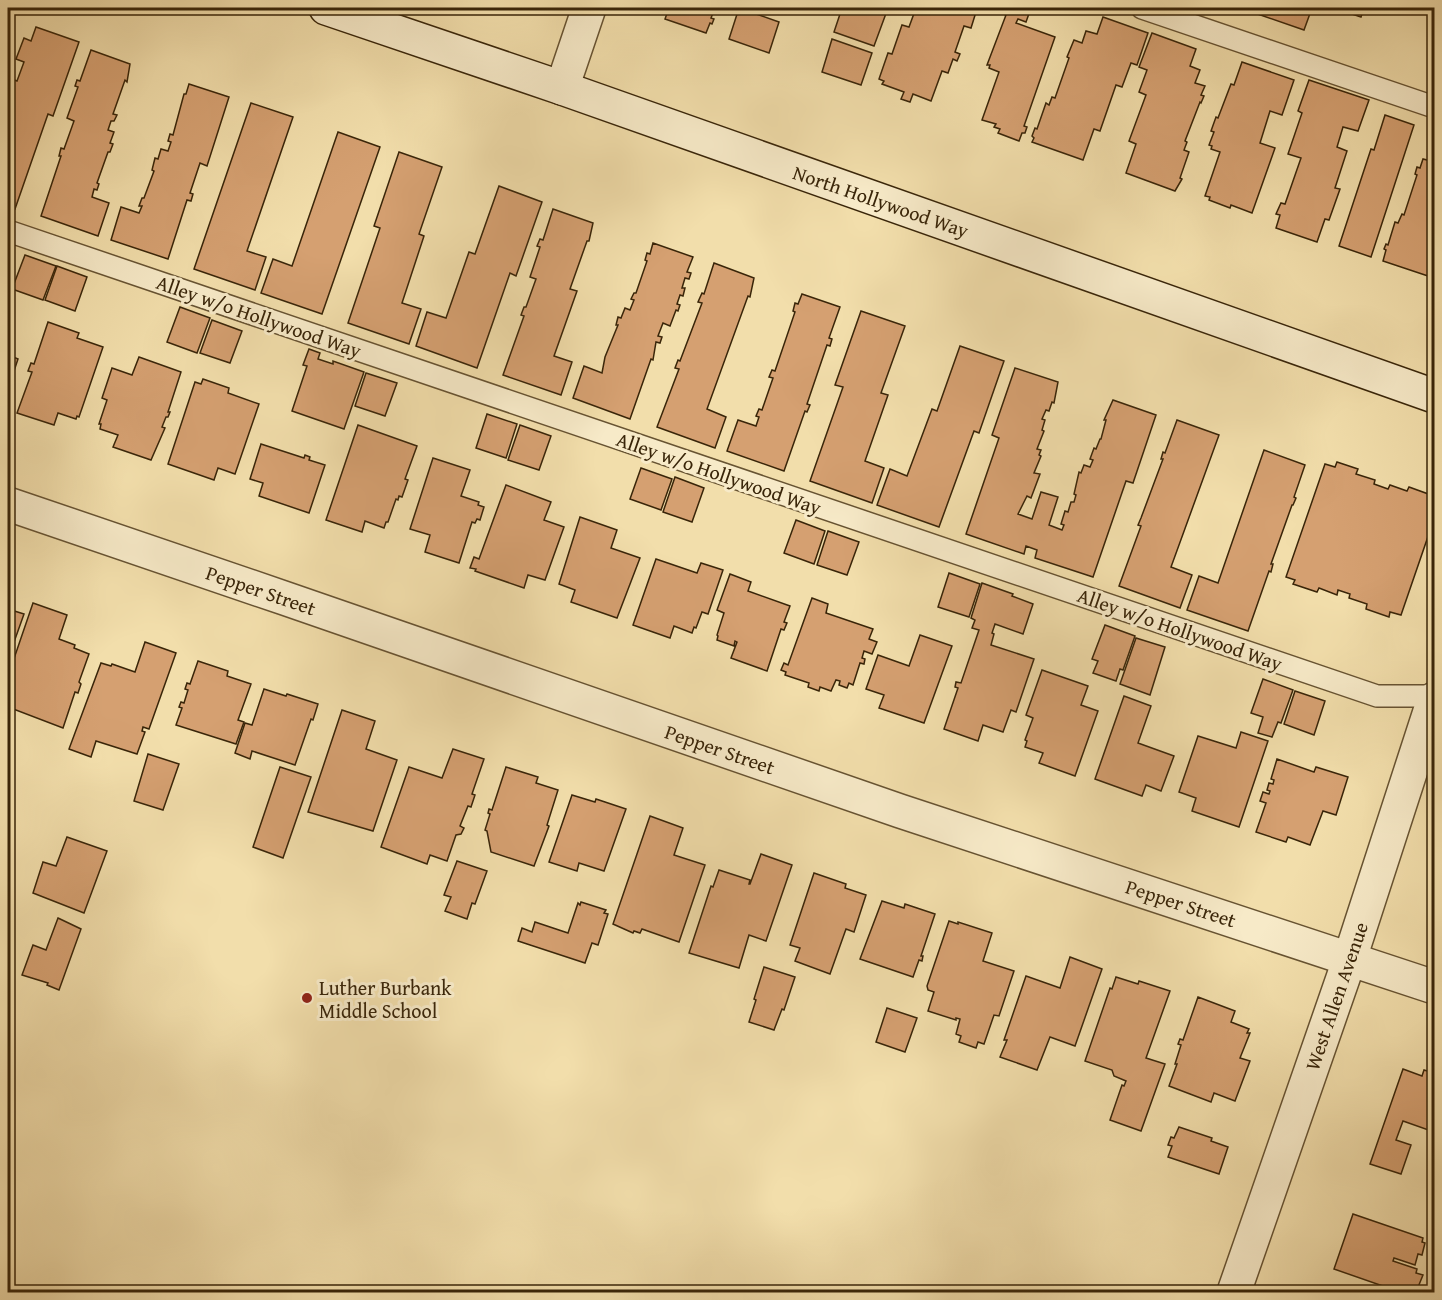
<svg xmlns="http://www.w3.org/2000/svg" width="1442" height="1300" viewBox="0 0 1442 1300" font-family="'Gentium Book Plus',serif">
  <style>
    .building { fill: #d5a071; stroke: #392509; stroke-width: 1.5 }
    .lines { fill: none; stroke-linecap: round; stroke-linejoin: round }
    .service-casing { stroke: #675332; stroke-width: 24 }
    .minor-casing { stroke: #675332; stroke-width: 36 }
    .secondary-casing { stroke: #392509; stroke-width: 36 }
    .service { stroke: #f7eac8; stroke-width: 21 }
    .minor { stroke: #f7eac8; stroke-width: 33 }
    .secondary { stroke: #f7eac8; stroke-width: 33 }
    .poi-dot { fill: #8f2418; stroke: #f7eac8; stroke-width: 2 }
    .labels { text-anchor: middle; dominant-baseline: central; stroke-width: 6; stroke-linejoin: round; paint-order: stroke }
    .street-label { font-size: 20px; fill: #392509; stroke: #f7eac8 }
    .poi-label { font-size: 20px; fill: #392509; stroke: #f7eac8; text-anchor: start }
  </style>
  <rect width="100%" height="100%" fill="#f2deab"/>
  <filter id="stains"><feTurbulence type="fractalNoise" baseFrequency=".00333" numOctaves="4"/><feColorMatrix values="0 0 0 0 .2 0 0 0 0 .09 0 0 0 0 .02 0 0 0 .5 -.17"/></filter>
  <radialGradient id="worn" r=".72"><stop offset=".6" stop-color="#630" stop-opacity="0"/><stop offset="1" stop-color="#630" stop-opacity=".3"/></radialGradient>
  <g class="building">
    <polygon points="669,8 715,8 711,18 714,19 712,24 710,23 706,33 665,19"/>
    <polygon points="739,8 779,22 769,53 729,39"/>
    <polygon points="762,8 784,8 782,14"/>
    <polygon points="842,8 888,8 874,46 834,32"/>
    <polygon points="916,8 985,8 982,14 976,12 971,28 964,26 955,52 960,54 957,61 953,59 948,73 942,71 931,101 913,94 910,102 901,99 904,92 882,84 884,81 879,79 888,53 892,54 902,25 909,27"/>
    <polygon points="987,8 1031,8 1026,22 1018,19 1016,23 1055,37 1024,126 1027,127 1025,133 1022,133 1019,141 998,133 1000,129 994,127 996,124 982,120 999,72 989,68 990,65 987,65 1006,15"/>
    <polygon points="1251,8 1312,8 1304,30 1249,11"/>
    <polygon points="1334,8 1364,8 1361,17"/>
    <polygon points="1103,17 1148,33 1137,65 1131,63 1122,87 1116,85 1100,131 1094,129 1083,160 1032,142 1034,138 1032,136 1035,128 1037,129 1046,103 1049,105 1052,97 1055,98 1069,58 1067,57 1074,40 1082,43 1086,31 1097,34"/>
    <polygon points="36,27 79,42 53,116 48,114 15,209 8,206 8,80 9,78 17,81 24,62 16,59 24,38 31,41"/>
    <polygon points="1152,33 1196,49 1190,66 1200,70 1195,83 1205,86 1201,95 1204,96 1201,103 1200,102 1185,141 1187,142 1184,150 1189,152 1180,178 1182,179 1175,191 1126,173 1136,144 1129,141 1146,95 1139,92 1147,70 1139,67"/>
    <polygon points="832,39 872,53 861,85 822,72"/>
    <polygon points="91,50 130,64 127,82 125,80 113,114 117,115 114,121 111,121 108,130 114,132 110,143 113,144 110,152 108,152 97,183 99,184 97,190 94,189 92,197 109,203 98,236 41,216 61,156 59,156 61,148 64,149 74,121 67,118 78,87 75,86 77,80 80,81"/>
    <polygon points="1242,62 1294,80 1282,115 1270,111 1260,143 1275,148 1252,213 1231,205 1230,208 1209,200 1210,197 1205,196 1220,152 1211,149 1212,146 1209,145 1214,132 1211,131 1216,117 1218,118 1231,84 1234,85"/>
    <polygon points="1309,80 1369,100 1358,131 1343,127 1337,147 1347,151 1335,188 1340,189 1329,220 1325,219 1317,242 1276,228 1280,215 1276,214 1281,203 1285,204 1301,158 1288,154 1302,113 1298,111"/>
    <polygon points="189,84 229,97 207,166 200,163 190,193 193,194 191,201 187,200 168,259 111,240 121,207 139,213 142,206 139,206 142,198 144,198 154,171 152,170 155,158 158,159 161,149 168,151 171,142 168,141 170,134 173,135 184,94 186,94"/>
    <polygon points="251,103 293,117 247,251 266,257 255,290 194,269"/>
    <polygon points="1385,115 1414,125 1371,257 1339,246 1371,149 1374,150"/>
    <polygon points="338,132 380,147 322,314 261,293 273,259 292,266"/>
    <polygon points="399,152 442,167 419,234 424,236 402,303 421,309 409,344 348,323 380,228 374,226"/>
    <polygon points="1434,153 1434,267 1431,277 1383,261 1386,250 1384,249 1386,244 1388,245 1395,222 1398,223 1402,214 1404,215 1417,175 1415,174 1417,167 1420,168 1423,159 1431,161"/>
    <polygon points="499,186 542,202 516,276 510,273 477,368 416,346 427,312 446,318 469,252 475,254"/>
    <polygon points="553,209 593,223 589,241 587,241 570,289 577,291 554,356 572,362 561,395 503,375 524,316 521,315 524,307 526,307 536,279 530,277 540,247 537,246 540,239 543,240"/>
    <polygon points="653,243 693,257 687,272 691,273 689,279 685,278 682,288 685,288 683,296 680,295 677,304 680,305 678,311 676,310 670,326 663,323 658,336 662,337 660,343 656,342 653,360 651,359 630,419 573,398 584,366 602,373 605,357 618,325 616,325 618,317 621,318 625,308 630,310 634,300 631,299 634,293 636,293 647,261 645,260 647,253 650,254"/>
    <polygon points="25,255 56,266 43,300 12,289"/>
    <polygon points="714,263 754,278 750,297 748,296 707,409 726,417 715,448 657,427 679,369 675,368 678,360 680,361 702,303 698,302 702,293 704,294"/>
    <polygon points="57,266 87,277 75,311 45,300"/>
    <polygon points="802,294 840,307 829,338 832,339 830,346 827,345 807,404 810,405 807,412 805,411 784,471 727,451 738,420 756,426 759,417 756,416 759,409 762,410 773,378 769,377 772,370 775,371 795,312 793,311 795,303 798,304"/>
    <polygon points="180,307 210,318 197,353 167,342"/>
    <polygon points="861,311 905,326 881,393 888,395 865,461 884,468 872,503 810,481 843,387 835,385"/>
    <polygon points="212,320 242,331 230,363 200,353"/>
    <polygon points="48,322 79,333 77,338 103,347 79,417 77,416 76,419 58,413 54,425 17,413 32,372 28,371 31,363 34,364"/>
    <polygon points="960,346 1004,361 979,433 974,431 939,527 877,505 890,469 907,476 932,409 937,411"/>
    <polygon points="309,349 320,353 318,359 333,364 333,361 364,372 344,429 292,411 307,366 303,365"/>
    <polygon points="8,355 18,359 8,389"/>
    <polygon points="139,357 181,372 168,412 170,412 168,417 166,417 162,427 165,428 151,460 113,447 118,435 100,429 101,424 99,424 107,400 102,398 112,368 132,375"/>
    <polygon points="1015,368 1058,382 1054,403 1052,402 1049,411 1046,410 1042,419 1045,420 1042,430 1044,431 1037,449 1041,450 1039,455 1041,456 1034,473 1040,474 1031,498 1027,496 1018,514 1032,519 1041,492 1058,497 1049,525 1062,530 1064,525 1061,524 1065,511 1068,512 1071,502 1074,502 1076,495 1074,494 1079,472 1081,473 1084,465 1090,467 1093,460 1090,459 1094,448 1096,449 1100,439 1101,439 1106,420 1104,420 1113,400 1156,415 1133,483 1126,481 1093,577 1035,558 1037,550 1026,546 1024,554 966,534 999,438 992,435"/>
    <polygon points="366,373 397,383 385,416 355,406"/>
    <polygon points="203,379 229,388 228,393 259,404 235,474 218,468 214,480 168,464 195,382 201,384"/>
    <polygon points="487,414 517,424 506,458 476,448"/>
    <polygon points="1177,420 1219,435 1171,567 1192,575 1180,608 1119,586 1141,526 1138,525 1141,518 1163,459 1161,459 1163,452 1165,453"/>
    <polygon points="358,425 417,446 405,479 408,480 402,497 399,496 398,500 396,499 388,522 386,522 384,528 365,521 362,532 326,520"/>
    <polygon points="520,425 551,436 539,470 508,460"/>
    <polygon points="261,444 304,458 305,455 310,457 309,460 325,465 309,513 259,496 263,483 250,479"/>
    <polygon points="1264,450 1305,465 1294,497 1296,498 1293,505 1292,505 1271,564 1273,564 1271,572 1269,571 1248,631 1187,610 1199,576 1218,583"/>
    <polygon points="433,458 470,470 461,496 479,502 478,505 484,507 480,520 477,519 475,523 472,522 459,563 425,552 430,535 410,529"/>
    <polygon points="1337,462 1358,469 1356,474 1375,480 1374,484 1388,489 1390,485 1407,491 1409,487 1431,495 1429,498 1434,500 1434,519 1401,615 1390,612 1389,617 1366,609 1367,604 1349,598 1350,594 1338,590 1337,595 1319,588 1317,592 1293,584 1295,580 1286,577 1325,464 1335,467"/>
    <polygon points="641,468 672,479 661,510 630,499"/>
    <polygon points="675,477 704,488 692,522 663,512"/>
    <polygon points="506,485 551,502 544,520 564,527 545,580 528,575 524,588 475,571 476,569 470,568 474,557 479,559"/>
    <polygon points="580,517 617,530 611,548 640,558 617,618 571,602 575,590 559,584"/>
    <polygon points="796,520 825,531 814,564 784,553"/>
    <polygon points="828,531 859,542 847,575 817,565"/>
    <polygon points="656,559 697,573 701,563 723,570 708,614 702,612 696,628 694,627 692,633 674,626 670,638 633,625"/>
    <polygon points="949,573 980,584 969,617 938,607"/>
    <polygon points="730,574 751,582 748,591 790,606 784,622 787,623 784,630 781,629 767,671 731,658 737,642 735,641 734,646 717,640 718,636 717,635 724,613 717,610"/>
    <polygon points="982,583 1013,594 1012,596 1033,604 1023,634 995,624 992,633 994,634 991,645 1034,659 1016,712 1011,710 1003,732 983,725 978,741 944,729 958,688 955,687 956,682 961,683 979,630 972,628 975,620 971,618"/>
    <polygon points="812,598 828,604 826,613 873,629 869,639 877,642 872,654 864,651 862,658 865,659 864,664 860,663 853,685 849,683 847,688 839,685 840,681 836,680 831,691 820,687 819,691 808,687 809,683 785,675 786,672 781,670 784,663 788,665"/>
    <polygon points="33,603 67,615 59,639 75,645 74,648 89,654 79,682 81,684 78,693 75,692 63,728 8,707 8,686 10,677 8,676"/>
    <polygon points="8,609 24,614 13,645 8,644"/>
    <polygon points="1105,625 1135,636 1123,670 1120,669 1116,681 1093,673 1098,661 1092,659"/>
    <polygon points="920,635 952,646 924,723 879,708 884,695 866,689 878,655 909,666"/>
    <polygon points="1136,638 1165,647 1150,695 1120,684"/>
    <polygon points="145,642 176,653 149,729 143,727 142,731 145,732 137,754 96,741 91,757 69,749 101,663 111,666 112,664 135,672"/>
    <polygon points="198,661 228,671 227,676 251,684 238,720 244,722 236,744 176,725 182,708 179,707 181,702 184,703 188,690 185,689 187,683 190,684"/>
    <polygon points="1042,670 1088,686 1081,705 1098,711 1075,776 1039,763 1043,753 1025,747 1027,741 1025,740 1033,718 1026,715"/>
    <polygon points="1263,679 1293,690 1281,723 1278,722 1272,737 1258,733 1263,717 1251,713"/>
    <polygon points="264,689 286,696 287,694 318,704 313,720 311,719 295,765 252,751 250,759 235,753 245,723 252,725"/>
    <polygon points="1295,691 1325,701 1314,735 1284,724"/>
    <polygon points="1124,696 1151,706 1138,743 1174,756 1161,791 1146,785 1142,796 1095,779"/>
    <polygon points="342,710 375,721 366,749 397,760 373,831 308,812"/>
    <polygon points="1241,732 1268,741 1239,827 1192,811 1196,798 1179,792 1198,736 1236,748"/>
    <polygon points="453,749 484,759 472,794 475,795 471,807 468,806 460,826 464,828 461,834 456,835 447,861 430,855 427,864 381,847 409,767 442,778"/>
    <polygon points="148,754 179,764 163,810 134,801"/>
    <polygon points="1277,759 1314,772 1316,767 1348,777 1336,815 1323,811 1310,845 1288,837 1286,842 1256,832 1266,803 1260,801 1263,792 1269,794 1270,791 1267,790 1269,783 1273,784 1274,780 1271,779"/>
    <polygon points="280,767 311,777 283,858 253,847"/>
    <polygon points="506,767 538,777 536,783 558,790 547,825 549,826 534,866 491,852 487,831 485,830 490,814 488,813 489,809 492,810"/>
    <polygon points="572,795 595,802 596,799 626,809 604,871 579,863 577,871 549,862"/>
    <polygon points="650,816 683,828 674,855 705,865 679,942 642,929 640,933 634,931 633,933 613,924"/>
    <polygon points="67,837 107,851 84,913 33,893 43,862 56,866"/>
    <polygon points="761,854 792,865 766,941 749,935 739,968 689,953 711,886 713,887 719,870 750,880 749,884 750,884"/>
    <polygon points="457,861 487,871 475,904 472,903 467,919 445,911 451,897 444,895"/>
    <polygon points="814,873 846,884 845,888 866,895 854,932 846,929 830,974 795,961 800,948 790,945"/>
    <polygon points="882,901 904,908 905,904 935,914 921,956 923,956 922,961 919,960 913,977 860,959"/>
    <polygon points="581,902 606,910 604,913 608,914 598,945 592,943 585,963 518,941 522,928 532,932 535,922 568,933 578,903 580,905"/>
    <polygon points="58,918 81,929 59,990 47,985 48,983 22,975 33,945 46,950"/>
    <polygon points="949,921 958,924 958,922 992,933 983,961 1014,971 999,1016 994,1015 984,1044 978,1042 976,1048 959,1042 961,1036 956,1034 960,1019 956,1018 956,1020 928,1011 934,992 928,990 927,986"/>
    <polygon points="1070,957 1102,969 1075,1046 1050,1037 1037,1070 1000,1057 1007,1040 1004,1040 1026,976 1060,988"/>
    <polygon points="764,967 795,977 784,1010 782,1009 774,1030 749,1022 756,1000 754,999"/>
    <polygon points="1116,977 1138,984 1139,981 1170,991 1146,1058 1165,1064 1141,1131 1110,1120 1122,1085 1124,1086 1126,1081 1114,1076 1112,1070 1085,1061 1110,988 1112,989"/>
    <polygon points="1198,997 1235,1011 1231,1022 1249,1029 1247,1033 1250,1033 1240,1058 1250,1061 1235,1101 1214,1093 1211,1102 1169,1086 1177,1064 1175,1064 1181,1045 1178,1044 1180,1039 1183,1040"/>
    <polygon points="887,1008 917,1018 905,1052 876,1042"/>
    <polygon points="1403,1069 1422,1076 1424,1070 1434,1073 1434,1132 1403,1121 1396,1140 1411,1145 1401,1174 1370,1164"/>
    <polygon points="1179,1127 1212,1138 1211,1141 1228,1147 1219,1174 1168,1157 1172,1146 1168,1145 1171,1137 1174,1138"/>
    <polygon points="1353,1214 1423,1238 1422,1242 1425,1243 1422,1255 1418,1254 1415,1265 1394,1258 1393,1261 1417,1269 1416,1273 1423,1275 1416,1292 1400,1292 1334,1269"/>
  </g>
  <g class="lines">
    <defs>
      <g id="service">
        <polyline points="1142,8 1434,107"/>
        <polyline points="8,231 1377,696 1434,696"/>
      </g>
      <g id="minor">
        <polyline points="562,88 589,8"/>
        <polyline points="8,504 284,598 900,811 1434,987"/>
        <polyline points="1234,1292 1350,958 1434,699"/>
      </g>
      <polyline id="secondary" points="326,8 562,88 1434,396"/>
    </defs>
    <use href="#service" class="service-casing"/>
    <use href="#minor" class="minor-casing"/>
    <use href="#secondary" class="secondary-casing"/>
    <use href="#service" class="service"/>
    <use href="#minor" class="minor"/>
    <use href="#secondary" class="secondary"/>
  </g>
  <circle class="poi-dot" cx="307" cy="998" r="6"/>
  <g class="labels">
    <g class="street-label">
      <text transform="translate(881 201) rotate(19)">North Hollywood Way</text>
      <text transform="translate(259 316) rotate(19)">Alley w/o Hollywood Way</text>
      <text transform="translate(719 473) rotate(19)">Alley w/o Hollywood Way</text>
      <text transform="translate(261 590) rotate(19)">Pepper Street</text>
      <text transform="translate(1180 629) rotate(19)">Alley w/o Hollywood Way</text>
      <text transform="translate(720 749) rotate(19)">Pepper Street</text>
      <text transform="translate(1181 903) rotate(18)">Pepper Street</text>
      <text transform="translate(1336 996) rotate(-71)">West Allen Avenue</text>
    </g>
    <g class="poi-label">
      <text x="319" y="987">Luther Burbank<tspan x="319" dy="23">Middle School</tspan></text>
    </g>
  </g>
  <rect width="1442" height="1300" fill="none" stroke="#f2deab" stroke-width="30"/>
  <rect x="9" y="9" width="1424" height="1282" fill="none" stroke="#392509" stroke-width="3"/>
  <rect x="15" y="15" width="1412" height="1270" fill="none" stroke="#392509" stroke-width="1.5"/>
  <rect width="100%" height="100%" filter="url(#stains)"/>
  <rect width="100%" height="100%" fill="url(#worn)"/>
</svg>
